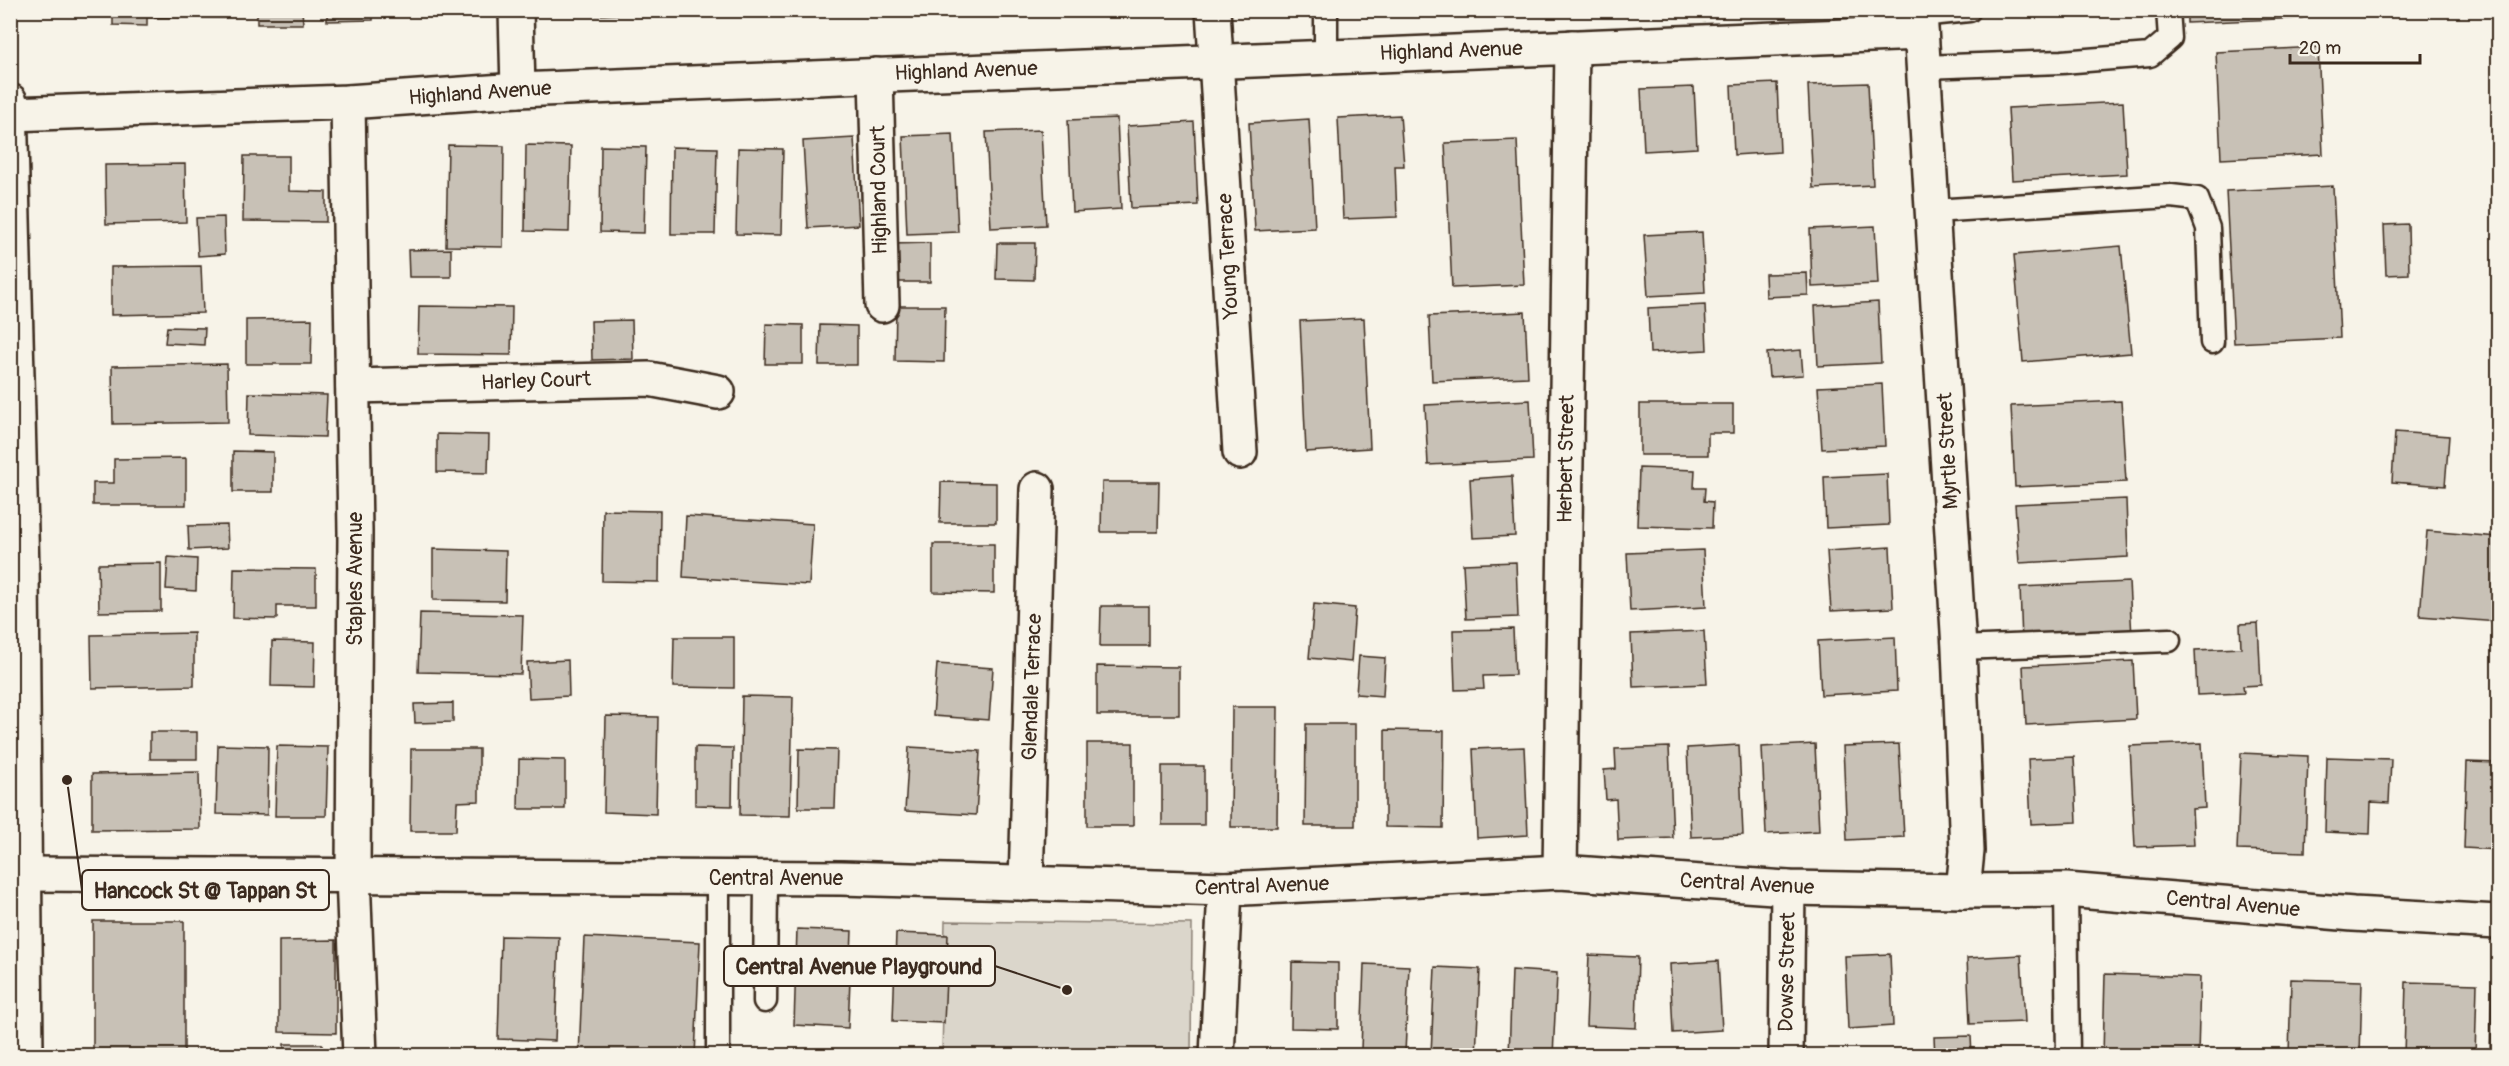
<svg xmlns="http://www.w3.org/2000/svg" width="2509" height="1066" viewBox="0 0 2509 1066" font-family="Pangolin,sans-serif">
  <style>
    .green { fill: #dbd6cb; stroke: #8b8074; stroke-width: 1.5 }
    .building { fill: #c8c1b6; stroke: #3b2a1e; stroke-width: 1.5 }
    .lines { fill: none; stroke-linecap: round; stroke-linejoin: round }
    .lane-casing { stroke: #3b2a1e; stroke-width: 27 }
    .street-casing { stroke: #3b2a1e; stroke-width: 38 }
    .secondary-casing { stroke: #3b2a1e; stroke-width: 38 }
    .lane { stroke: #f7f3e8; stroke-width: 22 }
    .street { stroke: #f7f3e8; stroke-width: 33 }
    .secondary { stroke: #f7f3e8; stroke-width: 33 }
    .labels { text-anchor: middle; dominant-baseline: central; stroke-width: 4.5; stroke-linejoin: round; paint-order: stroke }
    .street-label { font-size: 21px; fill: #3b2a1e; stroke: #f7f3e8 }
    .leader { fill: none; stroke: #3b2a1e; stroke-width: 2 }
    .callout-dot { fill: #3b2a1e; stroke: #f7f3e8; stroke-width: 2 }
    .callout { fill: #f7f3e8; stroke: #3b2a1e; stroke-width: 2 }
    .callout-label { font-size: 22px; text-anchor: middle; font-weight: bold; fill: #3b2a1e }
  </style>
  <rect width="100%" height="100%" fill="#f7f3e8"/>
  <filter id="ink" filterUnits="userSpaceOnUse"><feTurbulence type="fractalNoise" baseFrequency=".0167" numOctaves="2"/><feDisplacementMap in="SourceGraphic" scale="12" xChannelSelector="R" yChannelSelector="G"/><feConvolveMatrix kernelMatrix="1 2 1 2 8 2 1 2 1" color-interpolation-filters="sRGB"/></filter>
  <g filter="url(#ink)">
    <polygon class="green" points="945,921 1192,924 1191,1055 942,1056"/>
    <g class="building">
      <polygon points="113,10 225,10 225,18 147,17 147,26 113,25"/>
      <polygon points="257,10 302,10 303,24 257,24"/>
      <polygon points="327,10 373,10 373,20 327,21"/>
      <rect x="414" y="10" width="47" height="5"/>
      <polygon points="596,10 649,10 649,13 596,15"/>
      <polygon points="684,10 746,10 746,13 684,16"/>
      <polygon points="1041,10 1099,10 1099,14 1041,16"/>
      <polygon points="1118,10 1168,10 1118,13"/>
      <polygon points="2187,10 2301,10 2302,18 2187,23"/>
      <polygon points="2318,47 2323,154 2221,159 2216,52"/>
      <polygon points="1777,83 1780,152 1734,155 1731,85"/>
      <polygon points="1868,83 1873,185 1813,188 1808,85"/>
      <polygon points="1694,87 1697,148 1644,151 1641,89"/>
      <polygon points="2123,102 2127,174 2012,180 2008,108"/>
      <polygon points="1400,115 1404,166 1395,166 1397,217 1343,219 1338,118"/>
      <polygon points="1117,118 1121,209 1072,212 1068,120"/>
      <polygon points="1309,119 1315,228 1255,231 1249,123"/>
      <polygon points="1194,122 1198,205 1131,208 1127,126"/>
      <polygon points="1041,130 1046,225 991,228 986,132"/>
      <polygon points="953,134 958,232 907,234 903,136"/>
      <polygon points="854,138 859,225 808,228 803,141"/>
      <polygon points="1517,140 1524,285 1452,288 1445,143"/>
      <polygon points="448,145 504,146 503,247 446,246"/>
      <polygon points="526,145 571,146 569,232 525,231"/>
      <polygon points="601,146 646,147 644,233 600,232"/>
      <polygon points="672,147 717,148 715,234 671,234"/>
      <polygon points="738,148 783,149 781,235 736,234"/>
      <polygon points="244,156 289,156 289,191 326,192 326,222 243,221"/>
      <polygon points="185,164 186,222 106,224 105,165"/>
      <polygon points="2333,186 2340,338 2234,343 2226,191"/>
      <polygon points="224,217 225,254 198,256 196,218"/>
      <polygon points="2408,224 2409,274 2386,275 2384,225"/>
      <polygon points="1875,226 1878,284 1812,287 1810,229"/>
      <polygon points="1702,232 1705,293 1648,296 1644,235"/>
      <polygon points="930,243 930,282 892,282 892,244"/>
      <polygon points="997,243 1035,243 1034,280 996,279"/>
      <polygon points="2121,246 2131,353 2023,362 2014,255"/>
      <polygon points="451,249 451,277 409,277 408,250"/>
      <polygon points="201,266 203,313 111,315 111,267"/>
      <polygon points="1807,273 1808,295 1766,297 1765,274"/>
      <polygon points="1878,302 1881,363 1818,366 1815,306"/>
      <polygon points="1705,305 1707,350 1650,353 1648,308"/>
      <polygon points="419,306 512,307 511,355 418,354"/>
      <polygon points="896,306 945,306 944,362 895,361"/>
      <polygon points="1525,312 1528,377 1432,381 1429,316"/>
      <polygon points="1364,318 1370,448 1306,452 1300,321"/>
      <polygon points="312,319 311,364 246,364 246,320"/>
      <polygon points="632,320 633,359 592,360 591,321"/>
      <polygon points="766,324 803,325 803,364 765,364"/>
      <polygon points="820,325 857,326 857,365 819,365"/>
      <polygon points="167,327 205,328 204,345 165,343"/>
      <polygon points="1801,350 1803,375 1769,377 1767,353"/>
      <polygon points="227,364 228,422 113,424 112,366"/>
      <polygon points="1882,384 1885,446 1822,449 1818,387"/>
      <polygon points="249,393 327,395 325,437 248,435"/>
      <polygon points="1530,400 1533,460 1428,465 1425,405"/>
      <polygon points="2121,401 2126,482 2015,487 2011,406"/>
      <polygon points="1640,404 1733,404 1733,433 1708,433 1708,455 1640,455"/>
      <polygon points="2395,432 2449,436 2445,486 2392,482"/>
      <polygon points="437,434 489,435 488,473 437,472"/>
      <polygon points="233,451 273,452 273,492 233,492"/>
      <polygon points="186,458 186,505 93,505 93,483 114,483 114,459"/>
      <polygon points="1639,468 1695,470 1694,488 1705,488 1704,501 1713,502 1712,528 1637,526"/>
      <polygon points="1887,474 1889,525 1826,528 1824,477"/>
      <polygon points="1512,476 1515,536 1473,538 1470,479"/>
      <polygon points="941,482 996,483 996,523 940,523"/>
      <polygon points="1102,482 1159,482 1158,532 1101,532"/>
      <polygon points="2126,499 2128,557 2019,563 2015,504"/>
      <polygon points="603,510 660,511 659,582 602,581"/>
      <polygon points="686,516 813,524 809,585 683,577"/>
      <polygon points="227,525 228,548 189,550 188,526"/>
      <polygon points="2427,531 2498,537 2498,622 2420,616"/>
      <polygon points="933,544 994,544 994,593 933,592"/>
      <polygon points="1890,547 1893,608 1831,611 1827,551"/>
      <polygon points="433,549 506,551 505,601 433,600"/>
      <polygon points="1703,550 1706,607 1630,611 1627,553"/>
      <polygon points="168,557 197,559 196,591 166,589"/>
      <polygon points="1516,562 1518,617 1466,619 1463,564"/>
      <polygon points="161,563 161,611 99,612 98,564"/>
      <polygon points="234,568 316,569 316,606 277,606 277,619 233,618"/>
      <polygon points="2129,582 2132,637 2022,642 2020,587"/>
      <polygon points="1314,604 1355,608 1351,662 1309,658"/>
      <polygon points="1101,606 1149,606 1149,646 1100,646"/>
      <polygon points="420,613 523,615 521,674 418,672"/>
      <polygon points="2258,623 2261,685 2243,686 2244,693 2197,695 2195,650 2241,648 2240,624"/>
      <polygon points="1513,629 1515,675 1483,676 1484,689 1455,690 1453,630"/>
      <polygon points="1704,631 1707,684 1633,687 1631,634"/>
      <polygon points="194,633 194,686 92,688 91,635"/>
      <polygon points="674,637 734,637 734,688 673,687"/>
      <polygon points="1895,637 1897,691 1821,695 1818,641"/>
      <polygon points="272,641 315,642 314,687 271,686"/>
      <polygon points="1359,656 1385,658 1383,696 1356,694"/>
      <polygon points="568,660 569,696 529,698 527,662"/>
      <polygon points="2133,661 2136,719 2026,725 2023,666"/>
      <polygon points="937,664 993,668 989,720 933,716"/>
      <polygon points="1097,666 1179,667 1179,715 1097,715"/>
      <polygon points="742,696 793,697 790,816 740,815"/>
      <polygon points="453,703 453,722 415,723 414,704"/>
      <polygon points="1232,707 1278,707 1277,827 1231,827"/>
      <polygon points="606,716 658,717 656,814 604,812"/>
      <polygon points="1306,724 1355,724 1355,826 1305,826"/>
      <polygon points="1385,730 1444,731 1443,828 1385,827"/>
      <rect x="150" y="732" width="47" height="27"/>
      <rect x="1087" y="743" width="46" height="83"/>
      <polygon points="2202,743 2205,808 2192,809 2194,845 2135,847 2130,746"/>
      <polygon points="1815,744 1819,831 1766,834 1762,747"/>
      <polygon points="1899,744 1904,837 1847,840 1843,746"/>
      <polygon points="218,745 268,746 267,815 216,814"/>
      <polygon points="1739,745 1743,835 1691,837 1687,748"/>
      <polygon points="277,746 328,747 326,816 275,816"/>
      <polygon points="695,747 733,748 732,806 695,805"/>
      <polygon points="909,747 980,751 976,815 905,811"/>
      <polygon points="1524,747 1528,835 1477,838 1473,749"/>
      <polygon points="1669,747 1673,838 1618,840 1616,799 1606,800 1604,770 1616,769 1615,749"/>
      <polygon points="411,749 479,749 479,801 457,802 456,831 410,831"/>
      <polygon points="799,749 837,750 835,808 798,808"/>
      <polygon points="2241,753 2308,756 2305,852 2237,850"/>
      <polygon points="2074,757 2077,822 2031,824 2028,759"/>
      <polygon points="2327,757 2391,759 2389,803 2371,802 2370,834 2325,832"/>
      <polygon points="519,759 565,760 565,809 518,809"/>
      <polygon points="2467,762 2498,763 2498,850 2464,848"/>
      <rect x="1162" y="766" width="42" height="59"/>
      <polygon points="199,772 200,829 92,830 92,774"/>
      <rect x="93" y="921" width="91" height="135"/>
      <polygon points="797,929 852,931 848,1028 794,1025"/>
      <polygon points="896,933 948,935 944,1023 893,1021"/>
      <polygon points="501,936 559,937 555,1041 498,1039"/>
      <polygon points="584,937 700,942 695,1056 579,1056"/>
      <polygon points="336,940 336,1033 279,1032 279,941"/>
      <polygon points="1890,954 1893,1026 1848,1029 1845,956"/>
      <polygon points="1589,955 1638,957 1636,1028 1586,1026"/>
      <polygon points="2021,955 2025,1022 1970,1024 1967,958"/>
      <polygon points="1718,961 1722,1030 1673,1033 1670,964"/>
      <polygon points="1292,962 1338,963 1338,1029 1291,1028"/>
      <polygon points="1364,964 1409,966 1405,1053 1361,1050"/>
      <polygon points="1435,967 1480,969 1476,1056 1431,1054"/>
      <polygon points="1512,970 1557,973 1553,1056 1509,1056"/>
      <polygon points="2105,974 2200,977 2198,1056 2103,1056"/>
      <polygon points="2291,979 2362,981 2360,1056 2289,1056"/>
      <polygon points="2406,982 2477,984 2475,1056 2404,1056"/>
      <polygon points="2492,984 2498,984 2498,1056 2490,1056"/>
      <polygon points="1971,1036 1972,1056 1935,1056 1934,1037"/>
      <rect x="284" y="1044" width="38" height="12"/>
    </g>
    <g class="lines">
      <defs>
        <g id="lane">
          <polyline points="1326,10 1326,56"/>
          <polyline points="1920,15 1969,10"/>
          <polyline points="1923,67 2062,62 2150,55 2170,38 2168,10"/>
          <polyline points="1933,211 2171,196 2197,199 2208,228 2212,342"/>
          <polyline points="1959,648 2169,640"/>
          <polyline points="718,878 718,1056"/>
          <polyline points="2066,890 2068,1056"/>
          <polyline points="765,1001 766,878"/>
        </g>
        <g id="street">
          <polyline points="516,10 518,90"/>
          <polyline points="1213,10 1240,452"/>
          <polyline points="1920,12 1959,648 1967,851 1963,891"/>
          <polyline points="876,75 882,305"/>
          <polyline points="348,102 355,532 353,875 360,1056"/>
          <polyline points="11,114 348,102 518,90 1921,33"/>
          <polyline points="353,386 649,379 718,392"/>
          <polyline points="1560,872 1572,47"/>
          <polyline points="1026,884 1037,489"/>
          <polyline points="1217,1056 1225,889"/>
          <polyline points="1786,1056 1788,888"/>
        </g>
        <g id="secondary">
          <polyline points="10,101 22,572 26,1056"/>
          <polyline points="24,874 841,878 1225,889 1560,872 1788,888 1963,891 2066,890 2353,914 2498,922"/>
        </g>
      </defs>
      <use href="#lane" class="lane-casing"/>
      <use href="#street" class="street-casing"/>
      <use href="#secondary" class="secondary-casing"/>
      <use href="#lane" class="lane"/>
      <use href="#street" class="street"/>
      <use href="#secondary" class="secondary"/>
    </g>
  </g>
  <g class="labels">
    <g class="street-label">
      <text transform="translate(1451 51) rotate(-2)">Highland Avenue</text>
      <text transform="translate(966 71) rotate(-2)">Highland Avenue</text>
      <text transform="translate(480 93) rotate(-4)">Highland Avenue</text>
      <text transform="translate(879 190) rotate(-91)">Highland Court</text>
      <text transform="translate(1228 256) rotate(-93)">Young Terrace</text>
      <text transform="translate(536 381) rotate(-2)">Harley Court</text>
      <text transform="translate(1948 451) rotate(-93)">Myrtle Street</text>
      <text transform="translate(1566 459) rotate(-89)">Herbert Street</text>
      <text transform="translate(355 579) rotate(-90)">Staples Avenue</text>
      <text transform="translate(1032 687) rotate(-88)">Glendale Terrace</text>
      <text x="776" y="878">Central Avenue</text>
      <text transform="translate(1747 884) rotate(3)">Central Avenue</text>
      <text transform="translate(1262 886) rotate(-2)">Central Avenue</text>
      <text transform="translate(2233 904) rotate(5)">Central Avenue</text>
      <text transform="translate(1787 972) rotate(-89)">Dowse Street</text>
    </g>
  </g>
  <path class="leader" d="M67 780L82 890M1067 990L995 966"/>
  <g class="callout-dot">
    <circle cx="67" cy="780" r="6"/>
    <circle cx="1067" cy="990" r="6"/>
  </g>
  <g class="callout">
    <rect x="82" y="870" width="247" height="40" rx="6"/>
    <rect x="724" y="946" width="271" height="40" rx="6"/>
  </g>
  <g class="callout-label">
    <text x="205" y="898">Hancock St @ Tappan St</text>
    <text x="859" y="974">Central Avenue Playground</text>
  </g>
  <rect width="2509" height="1066" fill="none" stroke="#f7f3e8" stroke-width="36"/>
  <rect x="18" y="18" width="2473" height="1030" fill="none" stroke="#3b2a1e" stroke-width="2" filter="url(#ink)"/>
  <path d="M2290 54v9h130v-9" fill="none" stroke="#3b2a1e" stroke-width="3"/>
  <text x="2299" y="54" font-size="18" fill="#3b2a1e" stroke="#f7f3e8" stroke-width="4.5" paint-order="stroke">20 m</text>
</svg>
